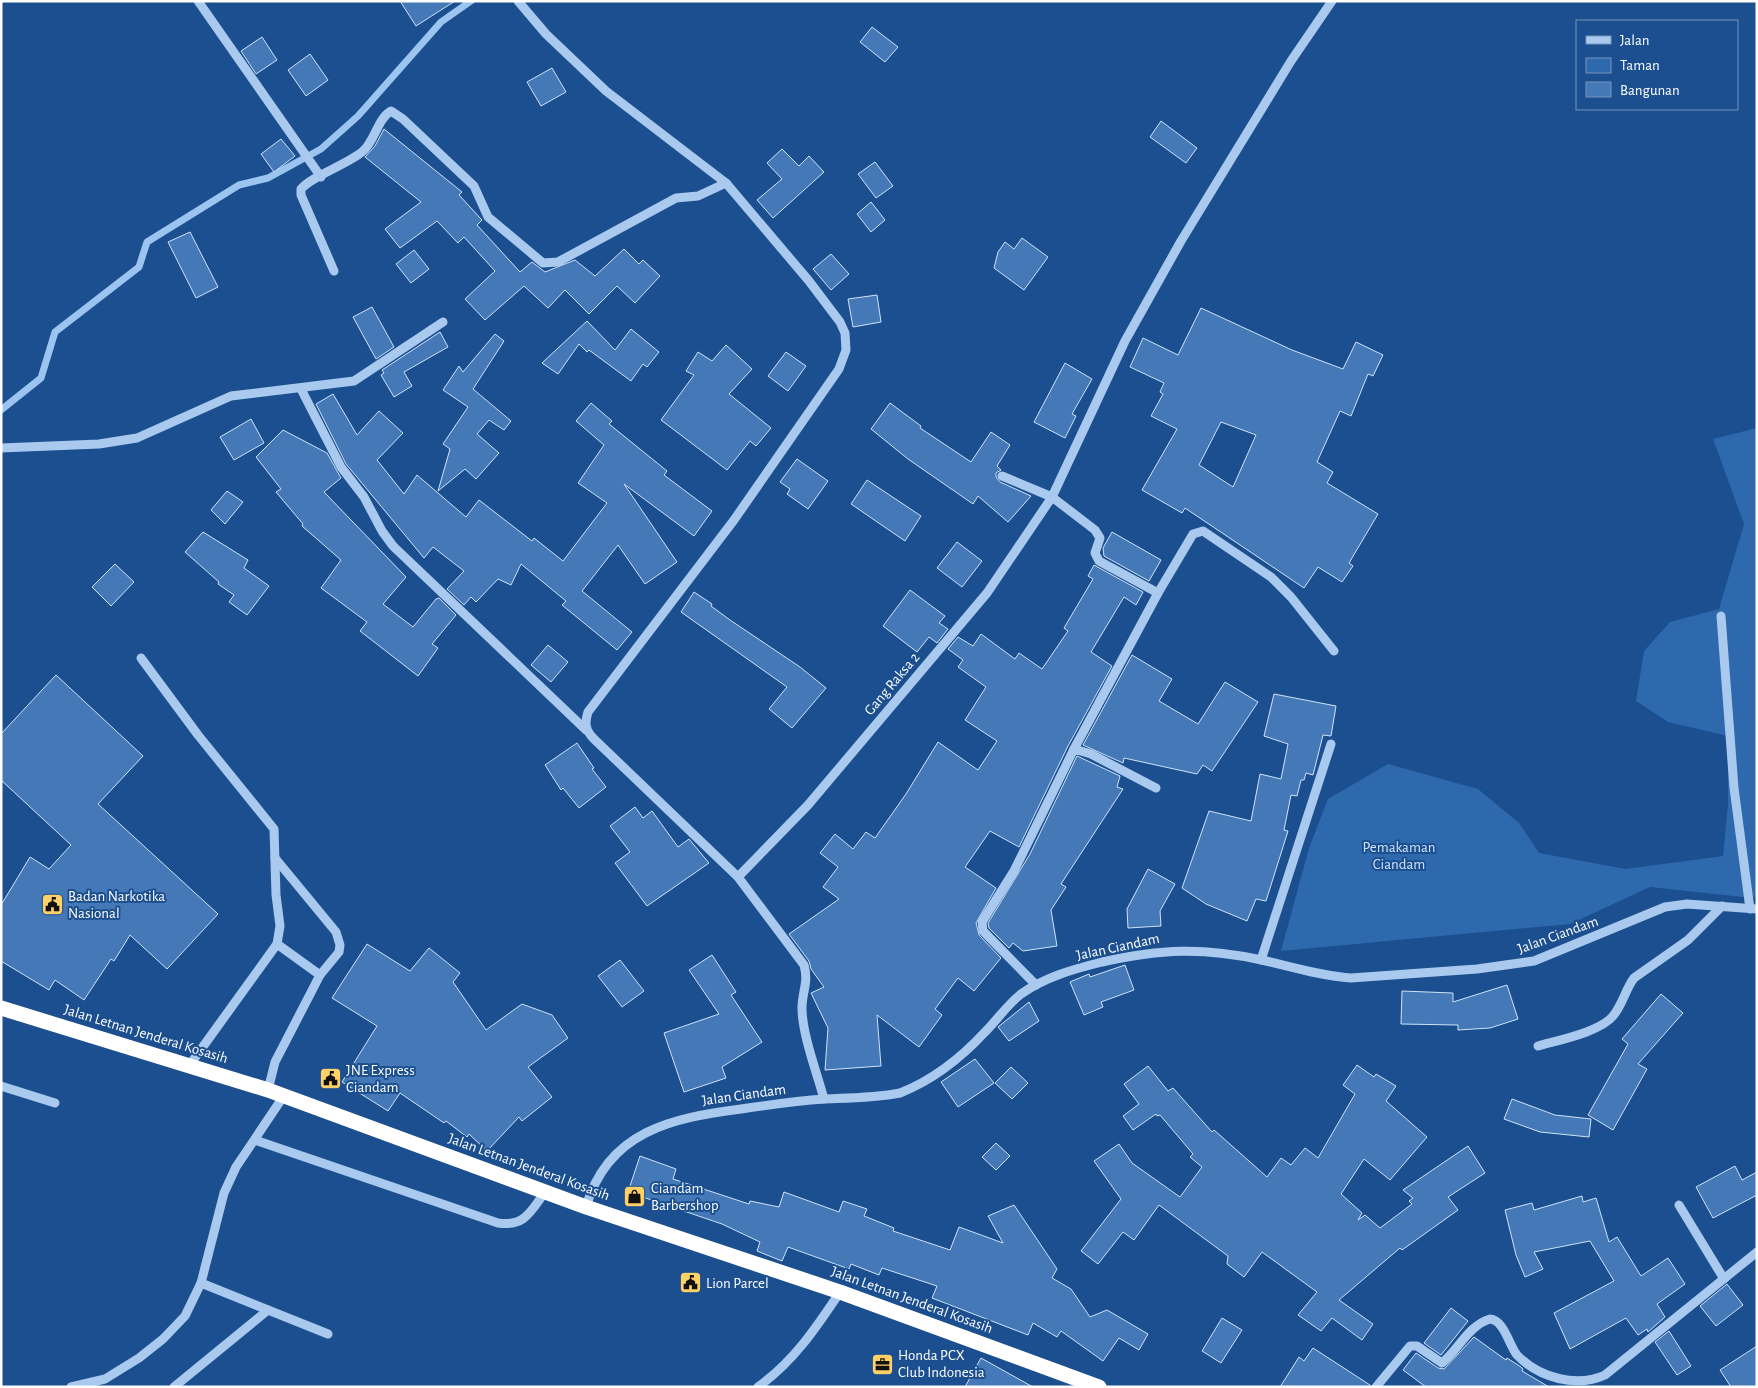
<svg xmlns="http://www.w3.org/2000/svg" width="1758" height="1388" viewBox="0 0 1758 1388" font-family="'Alegreya Sans',sans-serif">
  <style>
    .green { fill: #2e69ad }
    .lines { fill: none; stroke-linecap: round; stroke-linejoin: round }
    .stream { stroke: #9cc4f0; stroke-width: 7 }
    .building { fill: #4478b7; stroke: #cfe3fa; fill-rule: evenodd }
    .minor { stroke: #a9c9ee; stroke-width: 9 }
    .highway { stroke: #fff; stroke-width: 15 }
    .labels { text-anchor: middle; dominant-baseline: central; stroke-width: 4; stroke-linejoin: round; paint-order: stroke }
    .street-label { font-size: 15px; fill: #fff; stroke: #1b4f8f }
    .park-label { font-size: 15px; fill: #cfe3fa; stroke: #1b4f8f }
    .poi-label { font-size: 15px; fill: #fff; stroke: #1b4f8f; text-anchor: start }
  </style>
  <rect width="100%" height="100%" fill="#1b4f8f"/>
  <polygon class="green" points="1757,428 1757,896 1752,898 1650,887 1570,924 1281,951 1309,848 1328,799 1388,764 1478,789 1519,823 1539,853 1626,869 1723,856 1728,804 1728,736 1668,722 1636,701 1644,651 1670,622 1719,609 1744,524 1713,439"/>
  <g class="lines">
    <polyline class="stream" points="1,410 41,378 55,332 139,267 147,242 239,185 268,178 321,149 358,116 441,22 471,1"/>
  </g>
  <g class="building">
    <polygon points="400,1 455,1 416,26"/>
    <polygon points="872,27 898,47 885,62 860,42"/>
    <polygon points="262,37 277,60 256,74 241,51"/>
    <polygon points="310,54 328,80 306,96 288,70"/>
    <polygon points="552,68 566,92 541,106 527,82"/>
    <polygon points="1161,121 1197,148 1186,163 1150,137"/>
    <polygon points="384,129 462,192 459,195 482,220 477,225 520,272 532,262 545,272 575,260 595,276 624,249 639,264 643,260 660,276 635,303 617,286 589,314 565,290 548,308 524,286 485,320 465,299 495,271 464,237 458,243 437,221 400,248 385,229 421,202 365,157 375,146"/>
    <polygon points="281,139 295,156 274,172 261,154"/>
    <polygon points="782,149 799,166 809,156 824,172 773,218 757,200 782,179 767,163"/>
    <polygon points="875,162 893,186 876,198 858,174"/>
    <polygon points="871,202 885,220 871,232 857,214"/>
    <polygon points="190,232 218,287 196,298 168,242"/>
    <polygon points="1022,238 1048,257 1024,290 994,268 998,252 1005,242 1014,249"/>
    <polygon points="414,250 429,269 411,283 396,264"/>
    <polygon points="831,254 849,274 831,290 813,269"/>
    <polygon points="877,295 881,322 853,327 848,299"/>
    <polygon points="372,307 394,347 376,359 353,317"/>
    <path d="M1201 308 1292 350 1343 369 1356 342 1383 355 1373 376 1368 374 1351 416 1340 411 1317 462 1333 472 1327 483 1378 514 1349 563 1353 566 1342 582 1318 567 1304 588 1185 508 1182 513 1142 490 1177 429 1151 416 1163 394 1160 392 1164 383 1130 367 1143 338 1178 355ZM1221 422 1256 435 1233 487 1199 465Z"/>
    <polygon points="587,321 615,350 631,329 659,352 647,367 643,364 631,381 589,350 587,352 579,344 558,374 542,363"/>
    <polygon points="440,332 448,347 404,372 412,386 394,397 381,375 384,373 382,370"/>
    <polygon points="495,334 504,341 473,389 511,421 504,430 489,420 477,434 499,453 476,479 465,469 438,491 450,449 443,444 468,407 443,390 459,366 463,372"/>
    <polygon points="726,345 752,369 729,394 771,428 756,446 750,441 727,470 661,420 694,375 686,371 698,352 712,361"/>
    <polygon points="786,352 806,366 788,391 768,376"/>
    <polygon points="1065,363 1092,379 1072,414 1076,416 1065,438 1034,422"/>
    <polygon points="333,394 357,435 379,411 403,433 377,460 404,494 417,475 466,517 479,500 532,541 534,538 563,561 607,503 578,483 604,445 576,421 591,403 612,421 609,424 667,471 664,475 712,511 694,536 624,484 677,562 645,584 618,545 582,591 632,632 617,650 562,605 566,601 521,564 511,585 498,579 476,602 471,597 464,605 447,589 464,571 433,547 424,558 346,464 316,404"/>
    <polygon points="890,403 921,426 920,428 971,462 991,432 1010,445 997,466 1001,470 996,473 996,477 1000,482 1031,496 1008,522 978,496 973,504 908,459 871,429"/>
    <polygon points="251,419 264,443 234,460 220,437"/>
    <polygon points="283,430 327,453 341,478 324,492 406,577 383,604 413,627 436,599 439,598 456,615 432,644 438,648 418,676 360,631 367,622 321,588 341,560 302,526 303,524 276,492 281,489 256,457"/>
    <polygon points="797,459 828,481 808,509 787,494 790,489 780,482"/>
    <polygon points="867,480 921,516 905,541 851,504"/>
    <polygon points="227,491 243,502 225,524 211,510"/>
    <polygon points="203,532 248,560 244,568 269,586 247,615 229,602 234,595 218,584 219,582 185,552"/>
    <polygon points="1112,532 1161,560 1149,581 1104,556 1103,548"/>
    <polygon points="957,542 982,561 962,587 937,568"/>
    <polygon points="115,564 134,582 111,606 92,587"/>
    <polygon points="1094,565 1143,592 1136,605 1124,597 1091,652 1112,666 1068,746 1019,847 990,831 965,867 996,888 976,923 979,935 1001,958 974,991 958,978 935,1009 942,1015 919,1047 877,1015 881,1066 825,1070 828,1028 811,993 824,987 811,969 809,961 789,934 839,899 823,887 838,867 820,853 835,834 853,849 866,832 875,838 906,794 938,742 978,770 997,741 965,720 986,687 958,667 963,660 948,649 958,637 973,646 981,634 1015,659 1019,653 1042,669 1068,631 1064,628 1093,579 1088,576"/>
    <polygon points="910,590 945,616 939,623 948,629 937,643 929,637 917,652 883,626"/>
    <polygon points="694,592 712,604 711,606 730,620 800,667 826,688 792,728 769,709 787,687 681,612"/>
    <polygon points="548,645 568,662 551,682 531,665"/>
    <polygon points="1132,655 1172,679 1159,701 1198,724 1225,682 1258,702 1212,771 1203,765 1197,774 1124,758 1123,763 1083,745"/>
    <polygon points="56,675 143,756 98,804 218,914 167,969 130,935 114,961 111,959 84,1000 55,980 49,990 1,961 1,905 15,882 30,857 49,869 71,845 1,780 1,734"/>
    <polygon points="1274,694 1336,706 1331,736 1323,735 1313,775 1306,773 1304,780 1301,780 1297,796 1291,795 1284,830 1288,831 1266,901 1256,899 1247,921 1206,904 1182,888 1209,811 1251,821 1260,774 1281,779 1288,744 1264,736"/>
    <polygon points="577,743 594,768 592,769 606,787 579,808 563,788 561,790 545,765"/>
    <polygon points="1077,756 1120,776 1117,787 1123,789 1061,884 1066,887 1051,910 1057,946 1023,951 1013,943 1009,948 989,928 988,923 1030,854"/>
    <polygon points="635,807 643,818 652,811 678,847 689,839 709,863 647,906 615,863 630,852 610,826"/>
    <polygon points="1148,869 1175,884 1160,911 1161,926 1128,928 1127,909"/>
    <polygon points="367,944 410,971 429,948 460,973 453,982 486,1030 522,1004 552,1015 568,1038 528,1067 552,1097 522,1121 519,1117 487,1151 469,1134 467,1137 446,1121 444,1123 400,1093 388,1111 342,1082 377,1026 332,998"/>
    <polygon points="712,955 736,992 731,995 762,1042 722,1067 726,1078 684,1092 664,1033 719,1014 689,970"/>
    <polygon points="620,960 644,991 622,1007 598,976"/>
    <polygon points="1125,965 1134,990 1101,1002 1103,1007 1084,1015 1070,982 1089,974 1090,977"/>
    <polygon points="1507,985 1518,1019 1490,1028 1458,1030 1458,1025 1401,1024 1402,991 1453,993 1453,1002"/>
    <polygon points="1661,994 1683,1013 1638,1064 1647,1069 1613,1130 1588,1115 1628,1044 1622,1039"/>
    <polygon points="1029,1002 1039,1021 1009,1041 998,1027"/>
    <polygon points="975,1059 994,1083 958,1107 941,1082"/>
    <polygon points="1357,1065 1374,1077 1376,1074 1396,1086 1386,1101 1427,1137 1390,1180 1364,1159 1341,1194 1362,1213 1358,1220 1365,1215 1380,1228 1412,1204 1409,1201 1413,1198 1403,1190 1468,1146 1485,1173 1448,1197 1458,1210 1402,1250 1400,1248 1339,1300 1373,1324 1362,1340 1332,1318 1321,1331 1298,1315 1317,1292 1262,1252 1244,1277 1227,1264 1228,1256 1159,1205 1134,1240 1123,1232 1098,1264 1081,1251 1121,1199 1094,1161 1119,1144 1132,1163 1180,1197 1202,1167 1190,1157 1193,1154 1160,1115 1157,1116 1156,1114 1133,1130 1123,1116 1139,1104 1124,1084 1148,1066 1168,1091 1173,1088 1212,1132 1214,1130 1267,1177 1281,1158 1291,1165 1305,1148 1318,1158 1355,1094 1343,1085"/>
    <polygon points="1011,1067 1028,1083 1012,1099 995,1083"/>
    <polygon points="1512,1099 1555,1115 1591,1119 1589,1137 1540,1132 1504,1119"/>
    <polygon points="996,1143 1010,1156 996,1170 982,1157"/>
    <polygon points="640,1156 676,1169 673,1179 749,1204 750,1201 779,1207 784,1192 839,1212 843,1201 867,1209 864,1216 894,1228 893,1231 950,1250 959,1227 1003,1243 988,1216 1014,1205 1057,1269 1052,1278 1071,1289 1090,1317 1107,1310 1148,1334 1139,1350 1119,1338 1103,1361 1061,1331 1057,1337 1033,1323 1028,1335 932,1298 937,1286 882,1268 879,1275 851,1264 849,1269 788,1247 782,1261 757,1251 760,1242 722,1224 628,1192"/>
    <polygon points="1735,1166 1742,1180 1757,1172 1757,1195 1713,1218 1696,1187"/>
    <polygon points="1582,1196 1583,1202 1596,1198 1609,1242 1617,1237 1641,1276 1668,1258 1685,1284 1657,1304 1665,1317 1648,1332 1647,1329 1638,1335 1626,1318 1570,1349 1554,1313 1614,1281 1590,1241 1534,1252 1543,1269 1525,1277 1516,1255 1505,1210 1532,1203 1534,1210"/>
    <polygon points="1727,1284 1743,1305 1716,1326 1700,1306"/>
    <polygon points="1451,1308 1468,1321 1441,1355 1424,1343"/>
    <polygon points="1222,1318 1242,1330 1221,1363 1202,1351"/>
    <polygon points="1669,1331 1691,1366 1677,1375 1655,1342"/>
    <polygon points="1474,1337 1506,1360 1507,1358 1521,1367 1523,1369 1522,1371 1549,1387 1426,1387 1403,1370 1416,1353 1438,1368 1444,1369"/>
    <polygon points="1757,1346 1757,1387 1731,1387 1720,1370"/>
    <polygon points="1313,1348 1370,1385 1370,1387 1280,1387 1299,1357 1304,1361"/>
    <polygon points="981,1358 1033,1387 965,1387"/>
  </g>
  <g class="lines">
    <g class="minor">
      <polyline points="198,1 321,177"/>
      <path d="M518 1 546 34 606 91 726 183 809 281 840 322 845 333 846 350 839 369 734 520 588 712C584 724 586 731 594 739L738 877 804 965C809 983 802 991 802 1008 802 1034 817 1073 824 1099"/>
      <path d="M334 271 301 195V189C312 176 346 165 362 152 375 142 377 119 391 111L403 119 474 186 488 217 543 263 558 262 676 198 698 196 726 183"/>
      <polyline points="301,389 341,467 364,497 382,531 393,546 586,730"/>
      <polyline points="1,448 99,444 137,438 231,396 354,381 443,322"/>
      <polyline points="1002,476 1052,497 1095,530 1100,538 1095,553 1099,561 1158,593 1074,749"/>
      <polyline points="1158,593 1193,534 1203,531 1271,577 1291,597 1334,651"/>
      <polyline points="1721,616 1734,788 1750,909"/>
      <polyline points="141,658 198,735 274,829 276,895 280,926 277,944 189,1066"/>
      <polyline points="275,858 336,932 340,945 339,952 320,975"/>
      <polyline points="738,877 808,805 987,593 1052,497 1125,341 1181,241 1291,61 1332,1"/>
      <polyline points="1261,960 1331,744"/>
      <polyline points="1036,985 986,934 983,931 982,922 1014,871 1074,749 1091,754 1156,788"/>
      <path d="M1538 1046C1559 1040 1600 1032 1613 1016 1623 1004 1625 990 1634 978L1688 940 1722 906"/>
      <polyline points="1,1086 55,1103"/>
      <polyline points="268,1090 275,1062 320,975 277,944"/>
      <path d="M255 1140 498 1223C525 1227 531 1211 545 1192"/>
      <polyline points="1679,1205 1724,1279"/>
      <path d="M586 1207C608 1131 672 1118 741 1109 768 1105 796 1101 824 1099 850 1098 874 1098 900 1093 933 1080 960 1059 985 1032 997 1020 1008 1004 1021 994 1045 977 1074 969 1102 962 1161 949 1202 947 1262 960 1292 967 1321 976 1351 978L1477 969 1534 961 1665 907 1687 904 1757 909"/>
      <polyline points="201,1283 328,1334"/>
      <polyline points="71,1387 105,1379 139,1358 163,1339 185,1316 201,1283 224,1193 236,1167 283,1097"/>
      <polyline points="174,1387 268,1310"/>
      <path d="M758 1387C794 1361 816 1328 840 1292"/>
      <path d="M1376 1387 1410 1346H1417L1442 1363C1458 1350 1469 1325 1490 1319 1504 1320 1509 1345 1517 1355 1539 1378 1577 1388 1605 1375L1757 1252"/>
    </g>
    <polyline class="highway" points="1,1008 268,1090 586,1207 840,1292 1099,1387"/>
  </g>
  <defs>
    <symbol id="civic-square" viewBox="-11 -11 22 22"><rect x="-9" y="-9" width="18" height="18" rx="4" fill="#ffd166" stroke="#1b4f8f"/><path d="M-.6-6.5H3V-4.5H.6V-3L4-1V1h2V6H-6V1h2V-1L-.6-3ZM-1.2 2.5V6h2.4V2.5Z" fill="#111"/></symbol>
    <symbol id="shop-square" viewBox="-11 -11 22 22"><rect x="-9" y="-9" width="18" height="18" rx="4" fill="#ffd166" stroke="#1b4f8f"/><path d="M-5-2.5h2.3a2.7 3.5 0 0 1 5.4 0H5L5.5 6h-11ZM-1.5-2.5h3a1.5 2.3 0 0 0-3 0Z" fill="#111"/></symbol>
    <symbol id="office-square" viewBox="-11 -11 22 22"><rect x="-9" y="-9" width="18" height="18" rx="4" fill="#ffd166" stroke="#1b4f8f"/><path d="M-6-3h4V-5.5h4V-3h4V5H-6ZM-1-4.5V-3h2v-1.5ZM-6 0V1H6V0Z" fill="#111"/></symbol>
  </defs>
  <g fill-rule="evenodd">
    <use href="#civic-square" x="40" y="892" width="25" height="25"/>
    <use href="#civic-square" x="318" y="1066" width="25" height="25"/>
    <use href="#shop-square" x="622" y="1184" width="25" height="25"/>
    <use href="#civic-square" x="678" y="1270" width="25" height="25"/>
    <use href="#office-square" x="870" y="1352" width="25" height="25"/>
  </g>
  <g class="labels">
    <g class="street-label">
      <text transform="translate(892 684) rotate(-50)">Gang Raksa 2</text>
      <text transform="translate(1558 935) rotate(-20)">Jalan Ciandam</text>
      <text transform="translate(1118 947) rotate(-12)">Jalan Ciandam</text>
      <text transform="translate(146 1034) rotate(17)">Jalan Letnan Jenderal Kosasih</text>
      <text transform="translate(744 1095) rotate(-8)">Jalan Ciandam</text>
      <text transform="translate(529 1167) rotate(20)">Jalan Letnan Jenderal Kosasih</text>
      <text transform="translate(912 1300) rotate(20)">Jalan Letnan Jenderal Kosasih</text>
    </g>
    <g class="park-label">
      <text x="1399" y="847">Pemakaman<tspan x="1399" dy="17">Ciandam</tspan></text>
    </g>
    <g class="poi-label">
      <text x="68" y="896">Badan Narkotika<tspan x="68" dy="17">Nasional</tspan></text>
      <text x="346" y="1070">JNE Express<tspan x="346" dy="17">Ciandam</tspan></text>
      <text x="651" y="1188">Ciandam<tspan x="651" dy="17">Barbershop</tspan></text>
      <text x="706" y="1283">Lion Parcel</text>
      <text x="898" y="1355">Honda PCX<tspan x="898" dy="17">Club Indonesia</tspan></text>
    </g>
  </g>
  <rect width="1758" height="1388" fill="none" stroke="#ffffff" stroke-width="5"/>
  <rect x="1576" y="20" width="162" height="90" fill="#1b4f8f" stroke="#7695bc"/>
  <rect x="1586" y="36" width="25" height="8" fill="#a9c9ee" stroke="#7695bc"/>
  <text x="1620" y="45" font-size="15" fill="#ffffff">Jalan</text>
  <rect x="1586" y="58" width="25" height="15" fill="#2e69ad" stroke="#7695bc"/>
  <text x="1620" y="70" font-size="15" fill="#ffffff">Taman</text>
  <rect x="1586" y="82" width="25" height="15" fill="#4478b7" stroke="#7695bc"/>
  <text x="1620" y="95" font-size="15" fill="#ffffff">Bangunan</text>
</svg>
